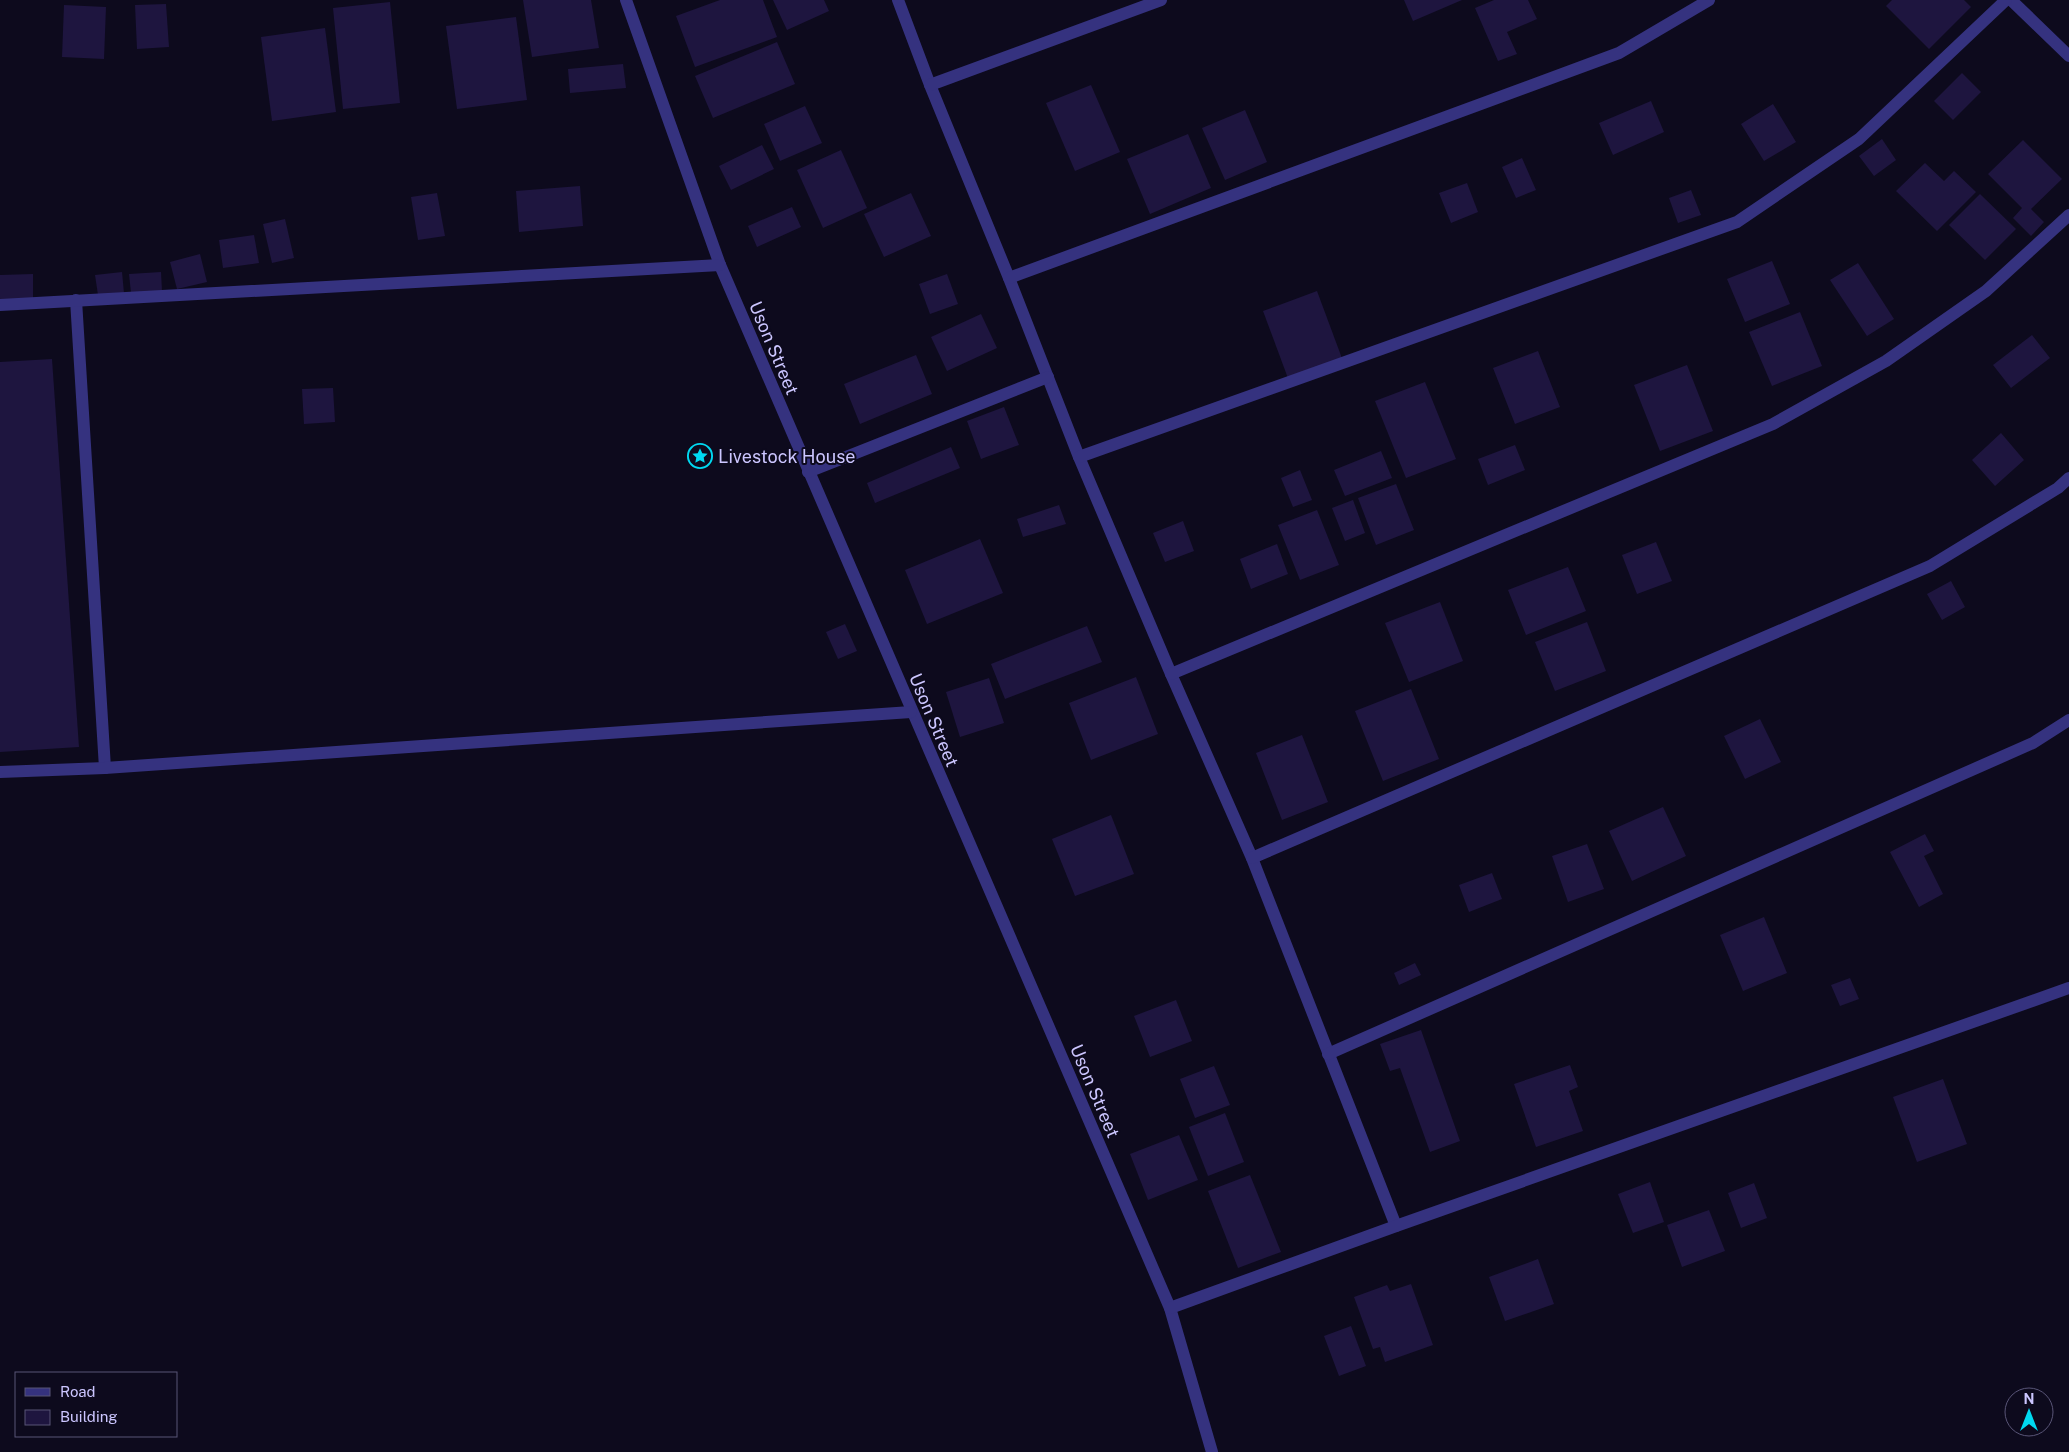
<svg xmlns="http://www.w3.org/2000/svg" width="2069" height="1452" viewBox="0 0 2069 1452" font-family="'Public Sans',sans-serif">
  <style>
    .building { fill: #1e153f }
    .lines { fill: none; stroke-linecap: round; stroke-linejoin: round }
    .minor { stroke: #35327f; stroke-width: 12 }
    .labels { text-anchor: middle; dominant-baseline: central; stroke-width: 4; stroke-linejoin: round; paint-order: stroke }
    .street-label { font-size: 18px; fill: #ccc6ff; stroke: #0d0a1d }
    .poi-label { font-size: 18px; fill: #ccc6ff; stroke: #0d0a1d; text-anchor: start }
  </style>
  <rect width="100%" height="100%" fill="#0d0a1d"/>
  <g class="building">
    <polygon points="523,0 591,0 599,48 532,57"/>
    <polygon points="720,0 763,0 777,37 695,67 676,16"/>
    <polygon points="773,0 824,0 829,11 787,30"/>
    <polygon points="1404,0 1462,0 1413,21"/>
    <polygon points="1494,0 1528,0 1537,19 1507,32 1517,54 1498,61 1475,8"/>
    <polygon points="1892,0 1964,0 1971,7 1929,49 1886,6"/>
    <polygon points="390,2 400,103 343,109 333,8"/>
    <polygon points="166,4 169,47 137,49 135,5"/>
    <polygon points="64,5 106,7 104,59 62,57"/>
    <polygon points="516,17 527,100 457,109 446,26"/>
    <polygon points="325,28 336,112 272,121 261,37"/>
    <polygon points="777,42 795,84 713,118 695,76"/>
    <polygon points="623,64 626,88 570,93 568,69"/>
    <polygon points="1962,73 1981,92 1953,120 1934,101"/>
    <polygon points="1091,85 1120,152 1075,171 1046,103"/>
    <polygon points="1651,101 1664,132 1613,155 1599,123"/>
    <polygon points="1773,104 1796,142 1764,161 1741,124"/>
    <polygon points="805,106 822,143 780,161 764,124"/>
    <polygon points="1245,110 1267,162 1225,180 1202,128"/>
    <polygon points="1188,134 1211,188 1150,214 1127,159"/>
    <polygon points="1882,139 1896,160 1874,176 1859,156"/>
    <polygon points="2023,140 2062,179 2031,209 2044,222 2031,236 2013,218 2022,208 1988,174"/>
    <polygon points="762,145 774,169 731,190 719,166"/>
    <polygon points="841,150 867,208 823,228 797,170"/>
    <polygon points="1522,158 1536,190 1516,198 1502,167"/>
    <polygon points="1925,163 1944,181 1954,171 1976,192 1937,231 1896,191"/>
    <polygon points="1467,183 1478,212 1451,223 1439,193"/>
    <polygon points="580,186 583,226 519,232 516,191"/>
    <polygon points="1691,190 1701,215 1678,223 1669,198"/>
    <polygon points="437,193 445,236 418,240 411,197"/>
    <polygon points="911,193 931,236 884,257 864,214"/>
    <polygon points="1980,194 2016,229 1985,260 1949,225"/>
    <polygon points="792,207 801,227 757,247 748,226"/>
    <polygon points="285,219 294,258 272,263 263,224"/>
    <polygon points="254,235 259,263 223,268 219,240"/>
    <polygon points="200,254 207,282 177,289 170,262"/>
    <polygon points="1772,261 1790,304 1745,322 1727,279"/>
    <polygon points="1858,263 1894,319 1867,336 1830,280"/>
    <polygon points="122,272 124,293 98,295 95,275"/>
    <polygon points="161,272 162,291 131,293 129,274"/>
    <polygon points="33,274 33,299 0,300 0,275"/>
    <polygon points="947,274 958,304 930,314 919,284"/>
    <polygon points="1317,291 1343,361 1289,381 1263,311"/>
    <polygon points="1800,312 1822,366 1772,386 1749,332"/>
    <polygon points="981,314 997,348 947,371 931,337"/>
    <polygon points="2032,335 2050,358 2011,388 1993,365"/>
    <polygon points="1538,351 1560,407 1515,424 1493,368"/>
    <polygon points="916,355 932,394 860,424 844,384"/>
    <polygon points="52,359 79,747 0,752 0,362"/>
    <polygon points="1687,365 1713,431 1660,451 1634,385"/>
    <polygon points="1425,382 1456,459 1406,478 1375,401"/>
    <polygon points="333,388 335,422 304,424 302,389"/>
    <polygon points="1004,407 1019,445 981,459 967,421"/>
    <polygon points="2001,433 2024,460 1995,486 1972,460"/>
    <polygon points="1515,445 1525,470 1488,485 1478,459"/>
    <polygon points="951,447 960,468 875,503 867,483"/>
    <polygon points="1381,451 1392,478 1345,496 1334,470"/>
    <polygon points="1300,470 1312,500 1293,507 1281,478"/>
    <polygon points="1396,484 1414,530 1376,545 1358,498"/>
    <polygon points="1353,500 1365,533 1345,541 1332,508"/>
    <polygon points="1059,505 1066,524 1023,537 1017,519"/>
    <polygon points="1317,510 1339,565 1300,580 1278,525"/>
    <polygon points="1183,521 1194,551 1165,562 1153,533"/>
    <polygon points="980,539 1003,593 927,624 905,570"/>
    <polygon points="1656,542 1672,581 1637,594 1622,555"/>
    <polygon points="1277,544 1288,574 1251,589 1240,559"/>
    <polygon points="1568,567 1586,611 1526,635 1508,590"/>
    <polygon points="1951,581 1965,607 1942,620 1927,594"/>
    <polygon points="1440,602 1463,661 1409,682 1385,623"/>
    <polygon points="1587,622 1606,671 1555,691 1535,642"/>
    <polygon points="845,624 857,651 838,659 826,632"/>
    <polygon points="1087,626 1102,662 1005,699 991,664"/>
    <polygon points="1136,677 1158,734 1091,760 1069,703"/>
    <polygon points="989,678 1004,723 960,737 946,692"/>
    <polygon points="1411,689 1439,759 1383,781 1355,711"/>
    <polygon points="1760,719 1781,762 1745,779 1724,736"/>
    <polygon points="1302,735 1328,802 1282,820 1256,753"/>
    <polygon points="1663,807 1686,856 1632,881 1609,831"/>
    <polygon points="1111,815 1134,874 1075,896 1052,839"/>
    <polygon points="1925,834 1934,851 1924,856 1943,894 1919,907 1890,852"/>
    <polygon points="1587,844 1604,889 1568,902 1552,856"/>
    <polygon points="1492,873 1502,899 1469,912 1459,885"/>
    <polygon points="1764,917 1787,973 1743,991 1720,935"/>
    <polygon points="1415,963 1421,975 1399,985 1394,973"/>
    <polygon points="1850,978 1859,999 1840,1006 1831,985"/>
    <polygon points="1176,1000 1192,1041 1150,1057 1134,1016"/>
    <polygon points="1421,1030 1460,1141 1430,1152 1400,1068 1390,1071 1380,1044"/>
    <polygon points="1570,1065 1578,1087 1569,1091 1583,1131 1536,1147 1514,1084"/>
    <polygon points="1214,1066 1230,1105 1195,1118 1180,1079"/>
    <polygon points="1943,1079 1967,1144 1917,1162 1893,1097"/>
    <polygon points="1225,1113 1244,1162 1208,1176 1189,1127"/>
    <polygon points="1179,1135 1198,1180 1148,1200 1130,1154"/>
    <polygon points="1250,1175 1281,1252 1238,1268 1208,1191"/>
    <polygon points="1650,1182 1664,1222 1633,1233 1618,1194"/>
    <polygon points="1754,1183 1767,1218 1741,1228 1728,1193"/>
    <polygon points="1709,1210 1725,1251 1682,1267 1667,1225"/>
    <polygon points="1538,1259 1554,1304 1505,1321 1489,1277"/>
    <polygon points="1411,1284 1433,1345 1385,1362 1380,1347 1373,1349 1354,1297 1387,1285 1390,1291"/>
    <polygon points="1351,1326 1366,1366 1339,1376 1324,1336"/>
  </g>
  <g class="lines">
    <g class="minor">
      <polyline points="626,0 720,265 1170,1308 1212,1452"/>
      <polyline points="898,0 930,85 1009,278 1079,457 1171,674 1252,858 1396,1226"/>
      <polyline points="2011,0 2069,56"/>
      <polyline points="930,85 1161,0"/>
      <polyline points="1009,278 1619,53 1709,0"/>
      <polyline points="76,300 105,768"/>
      <polyline points="0,305 720,265"/>
      <polyline points="1079,457 1737,222 1859,139 2006,0"/>
      <polyline points="808,472 1048,377"/>
      <polyline points="1171,674 1773,424 1886,361 1986,291 2069,215"/>
      <polyline points="0,772 105,768 911,712"/>
      <polyline points="1252,858 1930,566 2058,488 2069,478"/>
      <polyline points="1328,1054 2033,743 2069,720"/>
      <polyline points="1170,1308 1396,1226 2069,988"/>
    </g>
  </g>
  <defs>
    <symbol id="sight-ring" viewBox="-11 -11 22 22"><circle r="9.5" fill="#0d0a1d" stroke="#00d9f1" stroke-width="1.5"/><path d="M0-6L1.8-2.2L6-1.7L2.9 1.2L3.7 5.4L0 3.3L-3.7 5.4L-2.9 1.2L-6-1.7L-1.8-2.2Z" fill="#00d9f1"/></symbol>
  </defs>
  <g fill-rule="evenodd">
    <use href="#sight-ring" x="686" y="442" width="28" height="28"/>
  </g>
  <g class="labels">
    <g class="street-label">
      <text transform="translate(774 348) rotate(67)">Uson Street</text>
      <text transform="translate(934 720) rotate(67)">Uson Street</text>
      <text transform="translate(1095 1091) rotate(67)">Uson Street</text>
    </g>
    <g class="poi-label">
      <text x="718" y="456">Livestock House</text>
    </g>
  </g>
  <rect x="15" y="1372" width="162" height="65" fill="#0d0a1d" stroke="#595577"/>
  <rect x="25" y="1388" width="25" height="8" fill="#35327f" stroke="#595577"/>
  <text x="60" y="1397" font-size="15" fill="#ccc6ff">Road</text>
  <rect x="25" y="1410" width="25" height="15" fill="#1e153f" stroke="#595577"/>
  <text x="60" y="1422" font-size="15" fill="#ccc6ff">Building</text>
  <g transform="translate(2029 1412)"><circle r="24" fill="#0d0a1d" stroke="#595577"/>
  <path d="M0-4L9 19L0 12L-9 19Z" fill="#00d9f1"/>
  <text y="-8" font-size="14" font-weight="bold" text-anchor="middle" fill="#ccc6ff">N</text>
  </g>
</svg>
